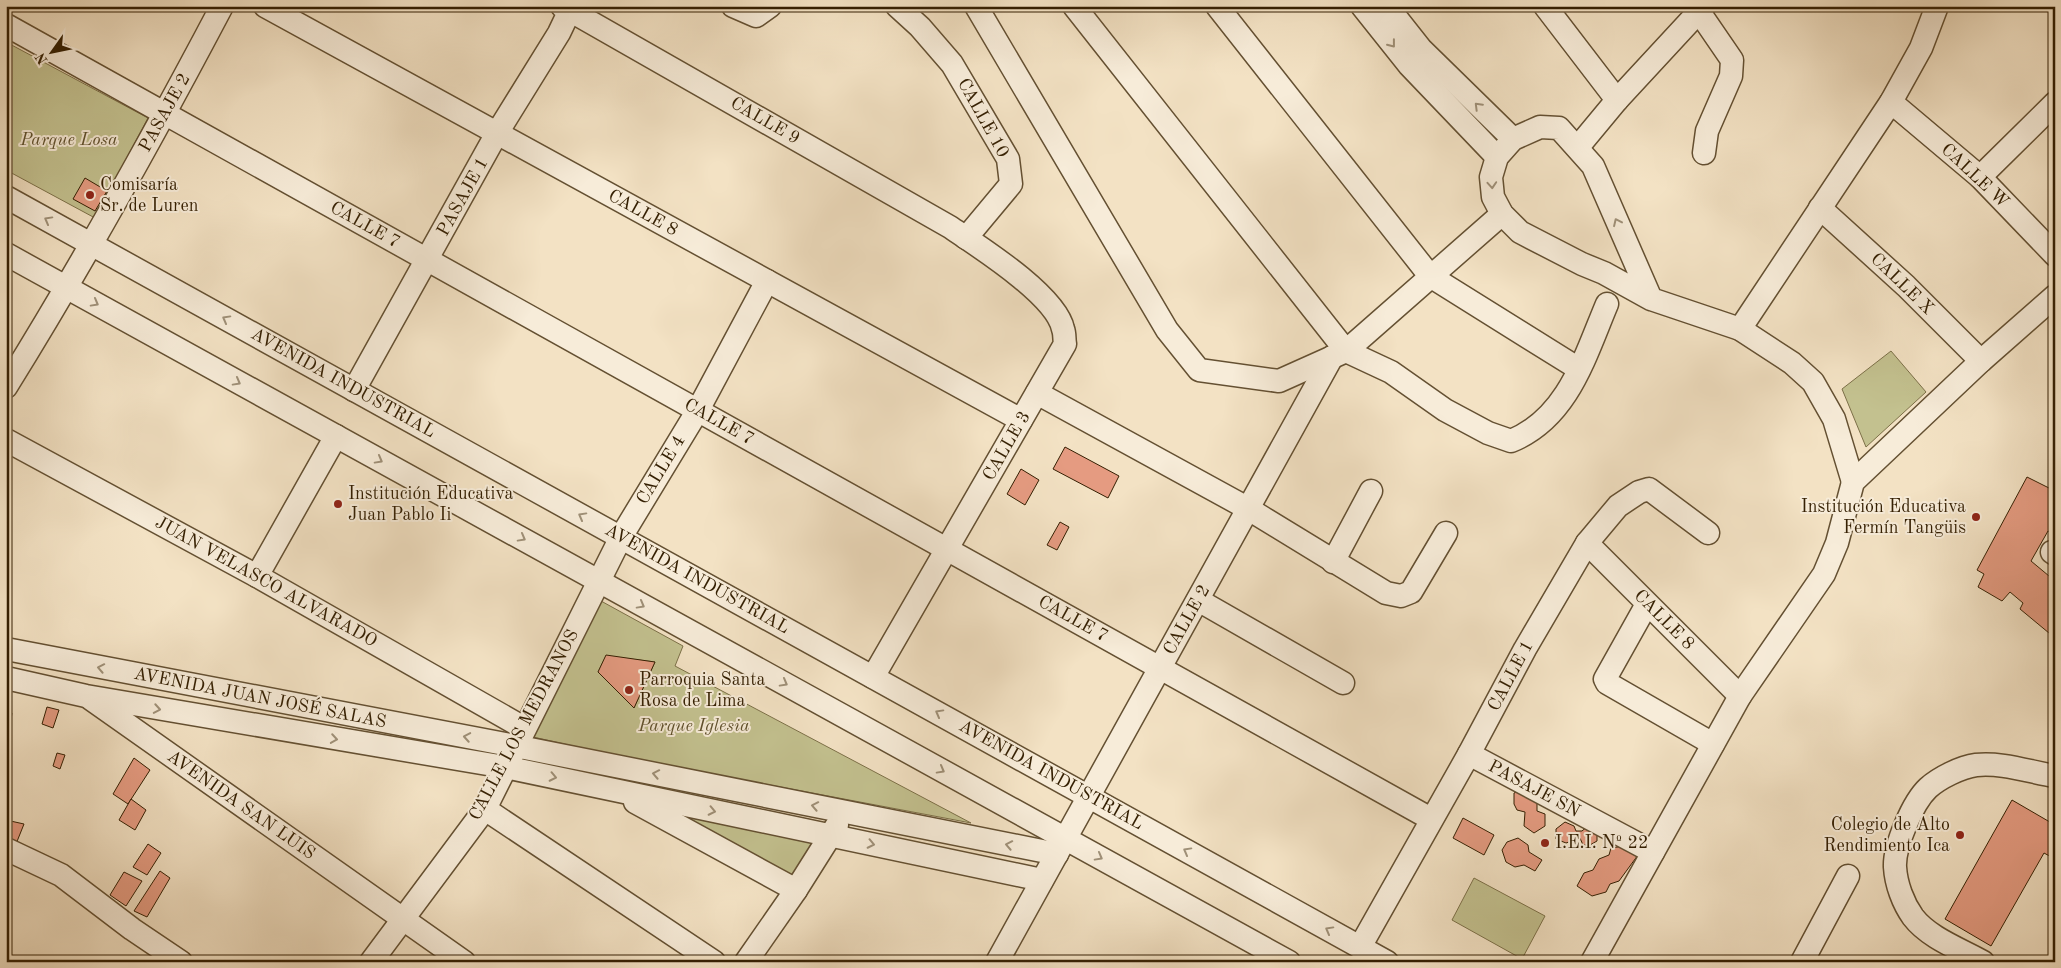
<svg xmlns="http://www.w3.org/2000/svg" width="2061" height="968" viewBox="0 0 2061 968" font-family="'Old Standard TT',serif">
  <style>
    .green { fill: #c3c18f; stroke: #7c7048; fill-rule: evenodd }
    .building { fill: #e59b81; stroke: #341f02 }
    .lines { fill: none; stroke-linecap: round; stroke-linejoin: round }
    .minor-casing { stroke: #645032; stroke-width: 25 }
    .minor { stroke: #f7ecd9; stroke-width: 22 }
    .oneway { stroke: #9f9078 }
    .poi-dot { fill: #8f2418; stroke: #f7ecd9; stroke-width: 2 }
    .labels { text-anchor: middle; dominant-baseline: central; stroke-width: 4; stroke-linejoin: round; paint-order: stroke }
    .street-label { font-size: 18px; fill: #341f02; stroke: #f7ecd9 }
    .park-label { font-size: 18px; font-style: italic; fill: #5f502c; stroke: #f7ecd9 }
    .poi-label { font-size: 18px; fill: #341f02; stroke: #f7ecd9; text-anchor: start }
  </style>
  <rect width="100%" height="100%" fill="#f3e2c4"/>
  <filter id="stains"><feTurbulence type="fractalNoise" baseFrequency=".004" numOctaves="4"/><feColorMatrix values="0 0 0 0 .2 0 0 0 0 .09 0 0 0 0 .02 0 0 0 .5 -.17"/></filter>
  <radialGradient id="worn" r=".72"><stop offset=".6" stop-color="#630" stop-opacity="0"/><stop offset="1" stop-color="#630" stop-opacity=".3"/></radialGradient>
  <g class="green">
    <polygon points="6,42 148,118 95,218 6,170"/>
    <polygon points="1891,351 1926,392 1866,447 1842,389"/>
    <path d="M601 601 683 646 675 666 971 823 627 758 533 737ZM606 656 655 662 634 708 598 672Z"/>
    <polygon points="644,800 822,839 798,881"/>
    <polygon points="1474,878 1545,916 1522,959 1452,920"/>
  </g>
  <g class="building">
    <polygon points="85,178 107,191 95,211 73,199"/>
    <polygon points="1065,447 1119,476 1108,498 1053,469"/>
    <polygon points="1021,469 1039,480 1025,505 1007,494"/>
    <polygon points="2027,477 2055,491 2055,535 2048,531 2031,561 2055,581 2055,638 2020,609 2023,603 2010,592 2002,601 1978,587 1984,574 1977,570"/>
    <polygon points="1060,522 1069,527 1057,550 1047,545"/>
    <polygon points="606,655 655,662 634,708 598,672"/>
    <polygon points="47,707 59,710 53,728 42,724"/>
    <polygon points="6,712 12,713 7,748 6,748"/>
    <polygon points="57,753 65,755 60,769 53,766"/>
    <polygon points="134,758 150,770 128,804 113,794"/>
    <polygon points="1525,788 1537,799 1537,811 1545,814 1545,826 1534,833 1524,826 1525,812 1517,810 1514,804 1514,793"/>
    <polygon points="131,799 146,810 135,830 119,820"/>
    <polygon points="2012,800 2055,825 2055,859 2044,853 1991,946 1945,919"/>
    <polygon points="1463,818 1494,835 1484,855 1453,838"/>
    <polygon points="6,820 24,824 16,844 6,841"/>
    <polygon points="1565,822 1574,826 1576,831 1582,831 1589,825 1597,830 1597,841 1590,845 1583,845 1580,838 1566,843 1556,839 1556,829"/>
    <polygon points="1518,838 1528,845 1529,852 1542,860 1535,871 1524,865 1515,867 1506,862 1502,850 1507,842"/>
    <polygon points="148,844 161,853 147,875 133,867"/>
    <polygon points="1624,846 1638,855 1619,881 1610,884 1606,892 1592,896 1577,886 1584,873 1593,870 1599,859 1609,855 1611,848"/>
    <polygon points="160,871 170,878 147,917 134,911"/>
    <polygon points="124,872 142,881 126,906 110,895"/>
  </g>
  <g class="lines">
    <defs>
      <g id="minor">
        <polyline points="265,6 1021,420"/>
        <path d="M562 6 950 227C978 246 1056 295 1063 329 1065 334 1064 339 1065 344L873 677"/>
        <polyline points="733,6 756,16 770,6"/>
        <polyline points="897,6 920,27 952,64 1008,159 1011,184 966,238"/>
        <polyline points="976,6 1167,330 1199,370 1279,381 1346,351 1502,214"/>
        <path d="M1074 6 1346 351 1391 372 1445 410 1488 433 1511 441C1568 418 1585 356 1607 304"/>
        <polyline points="1217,6 1430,276 1579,369"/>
        <polyline points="1362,6 1409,65 1497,157"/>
        <polyline points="1387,6 1421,49 1513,139"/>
        <polyline points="1545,6 1617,100"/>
        <polyline points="1695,6 1732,60 1731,76 1707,131 1704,153"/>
        <polyline points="6,25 1431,819"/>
        <polyline points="1891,102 1980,177 2055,255"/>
        <polyline points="1578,147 1617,100 1704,6"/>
        <polyline points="1980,177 2055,103"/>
        <polyline points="6,197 1387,962"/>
        <polyline points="1820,208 1906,286 1981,361"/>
        <polyline points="6,254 1289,962"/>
        <polyline points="1651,299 1593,166 1559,128 1540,127 1513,139 1497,157 1491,177 1493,197 1502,214 1520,232 1582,264 1604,273 1651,299 1740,329 1792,363 1813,382 1834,419 1853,482"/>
        <polyline points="1740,329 1891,102 1921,48 1937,6"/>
        <path d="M6 387C83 263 154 135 222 6"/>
        <polyline points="354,390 497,133 559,33 570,10 574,6"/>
        <polyline points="1037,393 1247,508 1386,593 1401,596 1411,592 1446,533"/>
        <polyline points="6,440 257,576 524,728"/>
        <polyline points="1587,543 1740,696"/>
        <polyline points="2052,552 2055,554"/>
        <polyline points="1333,562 1371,491"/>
        <polyline points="257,576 336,436"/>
        <polyline points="1198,600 1343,683"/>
        <polyline points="1647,604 1605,679 1607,683 1713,744"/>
        <polyline points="6,649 515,746 1057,854"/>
        <polyline points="6,678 86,696 505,767 1042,880"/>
        <polyline points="91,699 464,962"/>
        <polyline points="1469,754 1653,852"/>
        <polyline points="635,802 796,890"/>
        <polyline points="485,809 714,962"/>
        <polyline points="6,849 61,875 132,929 181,962"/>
        <polyline points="1360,947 1469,754 1525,649 1587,543 1618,506 1639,492 1649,489 1708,533"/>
        <polyline points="371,962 485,809 621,537 698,410 767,281"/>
        <polyline points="746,962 796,890 837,825"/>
        <polyline points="997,962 1332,357"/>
        <polyline points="1592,962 1740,696 1824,574 1837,543 1853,482 1981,361 2055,296"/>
        <polyline points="1802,962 1848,876"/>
        <path d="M1983 962C1960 949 1929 938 1913 917 1903 903 1896 884 1895 867 1894 846 1913 802 1928 788 1939 778 1961 767 1976 765 2001 762 2030 772 2055 776"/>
      </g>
    </defs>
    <use href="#minor" class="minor-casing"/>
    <use href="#minor" class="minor"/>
  </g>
  <defs><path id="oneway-chevron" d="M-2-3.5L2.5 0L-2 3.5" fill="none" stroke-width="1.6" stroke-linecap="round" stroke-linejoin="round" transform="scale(1.25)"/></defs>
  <g class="oneway">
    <use href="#oneway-chevron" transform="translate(1392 44) rotate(52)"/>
    <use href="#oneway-chevron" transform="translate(1478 106) rotate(-135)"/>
    <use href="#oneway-chevron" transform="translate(1492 185) rotate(86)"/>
    <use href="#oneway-chevron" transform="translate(48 220) rotate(-151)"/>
    <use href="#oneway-chevron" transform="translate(1617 222) rotate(-115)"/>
    <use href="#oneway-chevron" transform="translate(95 303) rotate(29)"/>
    <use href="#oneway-chevron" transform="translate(226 319) rotate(-151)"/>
    <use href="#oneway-chevron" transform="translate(237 382) rotate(29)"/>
    <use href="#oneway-chevron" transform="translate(379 460) rotate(29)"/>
    <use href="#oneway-chevron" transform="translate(582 516) rotate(-151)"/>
    <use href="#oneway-chevron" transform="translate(522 538) rotate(29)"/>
    <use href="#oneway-chevron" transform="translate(641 605) rotate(29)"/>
    <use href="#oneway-chevron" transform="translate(101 668) rotate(-169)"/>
    <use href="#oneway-chevron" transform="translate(784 683) rotate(29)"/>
    <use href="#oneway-chevron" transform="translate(157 709) rotate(10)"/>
    <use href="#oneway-chevron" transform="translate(939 713) rotate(-151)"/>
    <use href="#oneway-chevron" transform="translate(467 737) rotate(-170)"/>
    <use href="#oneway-chevron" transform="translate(334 739) rotate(9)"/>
    <use href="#oneway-chevron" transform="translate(941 770) rotate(29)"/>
    <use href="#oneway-chevron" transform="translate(656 774) rotate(-169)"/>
    <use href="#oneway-chevron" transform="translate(553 777) rotate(12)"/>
    <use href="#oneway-chevron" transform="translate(815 806) rotate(-169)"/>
    <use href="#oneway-chevron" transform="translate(712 811) rotate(12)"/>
    <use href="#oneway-chevron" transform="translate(871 844) rotate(12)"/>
    <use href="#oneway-chevron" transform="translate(1009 845) rotate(-169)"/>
    <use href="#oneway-chevron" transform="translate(1187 851) rotate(-151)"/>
    <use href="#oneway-chevron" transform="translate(1099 857) rotate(29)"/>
    <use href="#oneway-chevron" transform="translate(1329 930) rotate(-151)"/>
  </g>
  <g class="poi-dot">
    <circle cx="90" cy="195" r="5"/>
    <circle cx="338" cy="504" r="5"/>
    <circle cx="1976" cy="517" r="5"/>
    <circle cx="629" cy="690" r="5"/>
    <circle cx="1960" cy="835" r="5"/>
    <circle cx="1545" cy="843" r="5"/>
  </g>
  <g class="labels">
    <g class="street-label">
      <text transform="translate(165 113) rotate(-61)">PASAJE 2</text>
      <text transform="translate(983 118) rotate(61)">CALLE 10</text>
      <text transform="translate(765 121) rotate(30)">CALLE 9</text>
      <text transform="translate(1975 176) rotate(43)">CALLE W</text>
      <text transform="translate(463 197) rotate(-61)">PASAJE 1</text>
      <text transform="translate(643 213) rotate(29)">CALLE 8</text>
      <text transform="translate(365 225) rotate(29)">CALLE 7</text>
      <text transform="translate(1902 284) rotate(44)">CALLE X</text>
      <text transform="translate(343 383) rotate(29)">AVENIDA INDUSTRIAL</text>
      <text transform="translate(719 422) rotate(29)">CALLE 7</text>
      <text transform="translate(1007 446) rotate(-60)">CALLE 3</text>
      <text transform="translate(661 470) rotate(-59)">CALLE 4</text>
      <text transform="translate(697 579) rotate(29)">AVENIDA INDUSTRIAL</text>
      <text transform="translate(266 582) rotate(29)">JUAN VELASCO ALVARADO</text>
      <text transform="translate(1073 619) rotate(29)">CALLE 7</text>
      <text transform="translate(1187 620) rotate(-61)">CALLE 2</text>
      <text transform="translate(1664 620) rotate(45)">CALLE 8</text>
      <text transform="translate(1511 676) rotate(-62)">CALLE 1</text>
      <text transform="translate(260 698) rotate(11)">AVENIDA JUAN JOSÉ SALAS</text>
      <text transform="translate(524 725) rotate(-62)">CALLE LOS MEDRANOS</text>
      <text transform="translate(1051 775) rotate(29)">AVENIDA INDUSTRIAL</text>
      <text transform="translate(1534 789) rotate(28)">PASAJE SN</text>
      <text transform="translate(241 805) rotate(35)">AVENIDA SAN LUIS</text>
    </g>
    <g class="park-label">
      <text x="69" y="140">Parque Losa</text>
      <text x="694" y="726">Parque Iglesia</text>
    </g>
    <g class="poi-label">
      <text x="100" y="185">Comisaría<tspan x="100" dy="21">Sr. de Luren</tspan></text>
      <text x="348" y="494">Institución Educativa<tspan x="348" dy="21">Juan Pablo Ii</tspan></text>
      <text x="1966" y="507" text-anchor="end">Institución Educativa<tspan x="1966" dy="21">Fermín Tangüis</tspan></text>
      <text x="639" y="680">Parroquia Santa<tspan x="639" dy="21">Rosa de Lima</tspan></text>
      <text x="1950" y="825" text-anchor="end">Colegio de Alto<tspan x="1950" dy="21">Rendimiento Ica</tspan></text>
      <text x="1555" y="843">I.E.I. Nº 22</text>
    </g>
  </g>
  <rect width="2061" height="968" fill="none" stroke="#f3e2c4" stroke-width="25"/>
  <rect x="8" y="8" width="2046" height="953" fill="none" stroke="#341f02" stroke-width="2.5"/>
  <rect x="12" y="12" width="2036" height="943" fill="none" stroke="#341f02"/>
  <g transform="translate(52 52) rotate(237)" stroke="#f7ecd9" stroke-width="4" paint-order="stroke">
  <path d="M0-4L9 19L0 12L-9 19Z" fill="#341f02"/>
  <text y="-8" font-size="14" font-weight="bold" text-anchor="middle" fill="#341f02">N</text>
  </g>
  <rect width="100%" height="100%" filter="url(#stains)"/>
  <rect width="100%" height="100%" fill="url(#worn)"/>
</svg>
